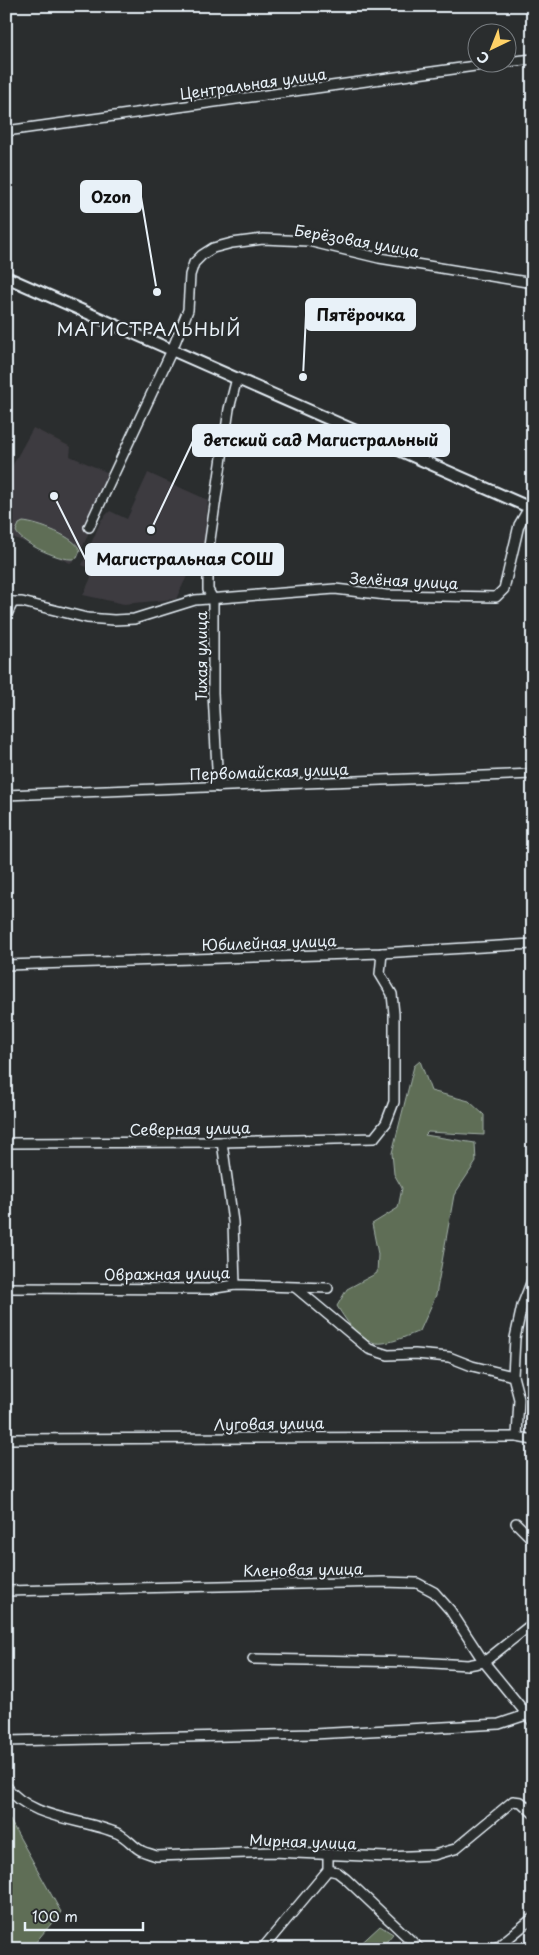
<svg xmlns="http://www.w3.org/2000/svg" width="539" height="1955" viewBox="0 0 539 1955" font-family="'Playpen Sans',sans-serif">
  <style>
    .built { fill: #3c3a3f }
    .green { fill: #5e6e57; stroke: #a3b0a8 }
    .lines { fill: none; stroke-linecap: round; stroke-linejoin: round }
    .minor-casing { stroke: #e8f1f8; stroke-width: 12 }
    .tertiary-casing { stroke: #e8f1f8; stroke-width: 14 }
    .minor { stroke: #2a2d2e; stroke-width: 9 }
    .tertiary { stroke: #2a2d2e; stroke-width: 10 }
    .labels { text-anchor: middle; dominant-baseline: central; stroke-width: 4.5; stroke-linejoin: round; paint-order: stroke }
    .street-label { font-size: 15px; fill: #e8f1f8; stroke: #2a2d2e }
    .quarter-label { font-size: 18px; letter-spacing: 1px; fill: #e8f1f8; stroke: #2a2d2e }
    .leader { fill: none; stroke: #e8f1f8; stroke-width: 2 }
    .callout-dot { fill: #e8f1f8; stroke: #2a2d2e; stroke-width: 2 }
    .callout { fill: #e8f1f8; stroke: #e8f1f8; stroke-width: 2 }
    .callout-label { font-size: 16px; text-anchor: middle; font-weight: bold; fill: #111 }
  </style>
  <rect width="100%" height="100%" fill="#2a2d2e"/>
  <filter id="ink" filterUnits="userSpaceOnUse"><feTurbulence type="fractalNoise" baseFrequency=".02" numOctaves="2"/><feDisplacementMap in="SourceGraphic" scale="10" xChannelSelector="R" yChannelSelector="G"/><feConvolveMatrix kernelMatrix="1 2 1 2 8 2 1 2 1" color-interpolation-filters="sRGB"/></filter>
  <g filter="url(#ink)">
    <g class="built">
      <polygon points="33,428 71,447 70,456 111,474 85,530 89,532 78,558 70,563 6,534 6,477"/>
      <polygon points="148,473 208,500 205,539 176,599 124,604 83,595 94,571 82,565 101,520 110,511 127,519"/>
    </g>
    <g class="green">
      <path d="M23 522C37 523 77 537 80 551L77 558C66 564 19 543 16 531L19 524Z"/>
      <path d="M420 1061 431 1091 469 1101 484 1115V1135L428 1132 425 1135 475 1143 476 1162 454 1195 436 1295 420 1331C409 1335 395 1342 383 1343 362 1346 347 1322 337 1306L347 1289 377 1273 378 1254 372 1224 398 1208 402 1188 394 1174 392 1153 414 1066Z"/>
      <polygon points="6,1813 61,1912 30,1949 6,1949"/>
      <polygon points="380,1926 393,1934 380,1949 355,1949"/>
    </g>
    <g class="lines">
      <defs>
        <g id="minor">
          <polyline points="506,62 533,59"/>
          <polyline points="6,131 504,62"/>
          <polyline points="89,527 172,350 188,310 190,275 194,263 202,255 213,248 232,243 263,239 308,241 379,258 533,283"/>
          <polyline points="6,602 22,602 87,618 114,620 134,619 195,600 335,589 386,595 496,597 504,589 519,525 533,501"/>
          <polyline points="6,616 13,602"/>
          <polyline points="218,787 213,693 213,599 208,590 208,553 229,409 237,378"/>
          <polyline points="6,795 533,774"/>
          <polyline points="6,965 382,953 533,944"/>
          <polyline points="222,1142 233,1222 235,1285"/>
          <polyline points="6,1143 222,1142 374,1138 386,1123 394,1102 394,1014 392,994 380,974 382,953"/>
          <polyline points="6,1288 209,1289 235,1285 328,1288"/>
          <polyline points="296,1288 369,1349 388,1355 415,1354 449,1357 472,1366 513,1376"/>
          <polyline points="517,1437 519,1399 513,1376 515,1338 522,1306 533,1278"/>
          <polyline points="6,1439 517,1437 533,1440"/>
          <polyline points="516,1523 533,1540"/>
          <polyline points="6,1591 383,1582 417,1583 434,1592 450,1610 484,1662 533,1722"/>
          <polyline points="253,1659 415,1662 468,1665 484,1662 533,1623"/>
          <polyline points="6,1741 314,1734 499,1724 526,1715"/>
          <path d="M6 1786C31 1820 82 1818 117 1833 127 1837 133 1847 142 1851 146 1853 152 1854 156 1856L273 1852 386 1857 434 1855 455 1849 513 1801 521 1802 533 1813"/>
          <polyline points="328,1870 337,1872 346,1879 420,1949"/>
          <polyline points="262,1949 328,1870 328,1855"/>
          <polyline points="495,1949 533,1918"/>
        </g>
        <polyline id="tertiary" points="6,277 533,509"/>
      </defs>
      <use href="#minor" class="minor-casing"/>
      <use href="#tertiary" class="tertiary-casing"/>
      <use href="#minor" class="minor"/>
      <use href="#tertiary" class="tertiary"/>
    </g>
  </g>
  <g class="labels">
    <g class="street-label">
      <text transform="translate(253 83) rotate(-8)">Центральная улица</text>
      <text transform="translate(357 240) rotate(10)">Берёзовая улица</text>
      <text transform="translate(404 580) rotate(3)">Зелёная улица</text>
      <text transform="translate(200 656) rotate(-90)">Тихая улица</text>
      <text transform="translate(269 771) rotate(-2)">Первомайская улица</text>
      <text transform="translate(269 942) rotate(-2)">Юбилейная улица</text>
      <text transform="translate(190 1128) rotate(-1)">Северная улица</text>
      <text transform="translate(167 1273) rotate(-1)">Овражная улица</text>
      <text transform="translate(269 1423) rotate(-1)">Луговая улица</text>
      <text transform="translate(303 1569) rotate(-1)">Кленовая улица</text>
      <text transform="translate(303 1841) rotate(2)">Мирная улица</text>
    </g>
    <g class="quarter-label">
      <text x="149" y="328">МАГИСТРАЛЬНЫЙ</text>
    </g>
  </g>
  <path class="leader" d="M157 292L141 197M303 377L306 315M151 530L193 441M54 496L86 560"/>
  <g class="callout-dot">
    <circle cx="157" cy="292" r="5"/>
    <circle cx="303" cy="377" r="5"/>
    <circle cx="151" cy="530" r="5"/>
    <circle cx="54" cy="496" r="5"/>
  </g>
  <g class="callout">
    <rect x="81" y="181" width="60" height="31" rx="5"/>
    <rect x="306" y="299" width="109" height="31" rx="5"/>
    <rect x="193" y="425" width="256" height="31" rx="5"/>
    <rect x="86" y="544" width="197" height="31" rx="5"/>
  </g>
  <g class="callout-label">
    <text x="111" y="203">Ozon</text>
    <text x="361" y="321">Пятёрочка</text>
    <text x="321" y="446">детский сад Магистральный</text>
    <text x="185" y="565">Магистральная СОШ</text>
  </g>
  <rect width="539" height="1955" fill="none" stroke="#2a2d2e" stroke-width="25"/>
  <rect x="12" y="12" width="514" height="1930" fill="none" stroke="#e8f1f8" stroke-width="2" filter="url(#ink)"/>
  <g transform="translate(492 48) rotate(223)"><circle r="24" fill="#2a2d2e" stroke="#767b7f"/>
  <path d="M0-4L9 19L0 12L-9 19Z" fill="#ffd166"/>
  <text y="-8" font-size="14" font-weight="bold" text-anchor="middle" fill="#e8f1f8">С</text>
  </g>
  <path d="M25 1922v8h118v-8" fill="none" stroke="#e8f1f8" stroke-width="2.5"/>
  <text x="32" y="1922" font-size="15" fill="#e8f1f8" stroke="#2a2d2e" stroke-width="4" paint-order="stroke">100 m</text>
</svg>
